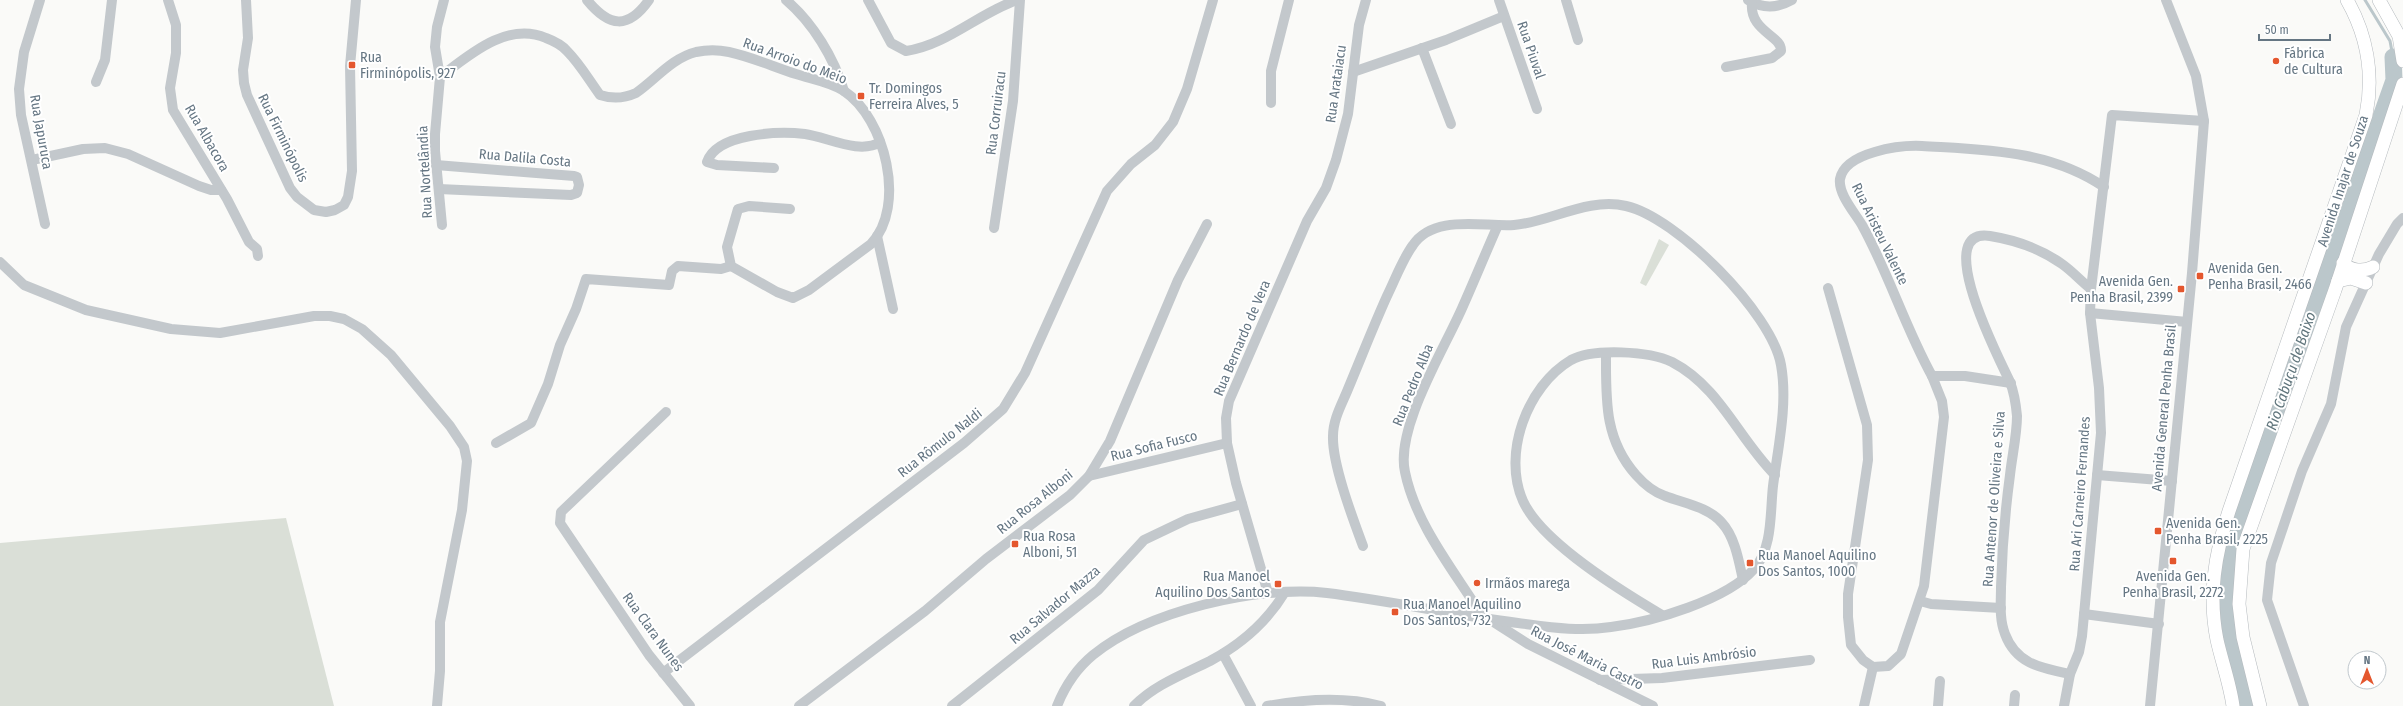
<svg xmlns="http://www.w3.org/2000/svg" width="2403" height="706" viewBox="0 0 2403 706" font-family="'Fira Sans Condensed',sans-serif">
  <style>
    .green { fill: #dadfd7 }
    .lines { fill: none; stroke-linecap: round; stroke-linejoin: round }
    .stream { stroke: #bbc7cb; stroke-width: 3 }
    .river { stroke: #bbc7cb; stroke-width: 17 }
    .major-casing { stroke: #b5babe; stroke-width: 14 }
    .minor { stroke: #c3c8cc; stroke-width: 10 }
    .major { stroke: #fff; stroke-width: 13 }
    .poi-dot { fill: #e4572e; stroke: #fff; stroke-width: 1.5 }
    .labels { text-anchor: middle; dominant-baseline: central; stroke-width: 4; stroke-linejoin: round; paint-order: stroke }
    .street-label { font-size: 14px; fill: #657683; stroke: #fff }
    .poi-label { font-size: 14px; fill: #657683; stroke: #fff; text-anchor: start }
    .water-label { font-size: 15px; font-style: italic; fill: #60757c; stroke: #fff }
  </style>
  <rect width="100%" height="100%" fill="#fafaf8"/>
  <g class="green">
    <polygon points="1659,239 1669,245 1646,286 1640,283"/>
    <polygon points="286,518 334,706 0,706 0,543"/>
  </g>
  <g class="lines">
    <polyline class="stream" points="2365,0 2390,41 2393,57"/>
    <polyline class="river" points="2248,706 2228,627 2225,597 2230,551 2236,526 2394,80 2393,57"/>
    <defs>
      <g id="major">
        <polyline points="2379,0 2399,36 2403,61"/>
        <path d="M2343 263C2351 271 2363 272 2373 267"/>
        <polyline points="2338,281 2351,278 2366,283"/>
        <path d="M2233 706C2230 684 2222 662 2217 640 2208 595 2215 554 2229 511L2366 115C2374 75 2367 35 2347 0"/>
        <polyline points="2260,706 2243,637 2239,604 2243,549 2335,290 2403,84"/>
      </g>
    </defs>
    <use href="#major" class="major-casing"/>
    <g class="minor">
      <polyline points="40,0 24,52 19,89 21,115 45,224"/>
      <polyline points="168,0 176,25 176,53 170,88 173,110 227,199 249,242 257,249 258,256"/>
      <polyline points="246,0 248,38 243,70 244,83 247,95 290,188 297,197 314,210 326,212 335,210 344,205 348,197 352,171 350,66 356,0"/>
      <path d="M587 0C609 27 628 30 649 0"/>
      <path d="M786 0C813 23 834 58 844 91"/>
      <path d="M868 0 891 43 906 51C947 45 979 13 1017 0"/>
      <polyline points="1499,0 1537,109"/>
      <polyline points="1566,0 1578,40"/>
      <path d="M1748 0C1763 9 1778 8 1792 0"/>
      <polyline points="1422,48 1451,124"/>
      <path d="M1726 67 1772 58 1781 51C1782 35 1749 32 1752 2"/>
      <polyline points="1353,72 1446,40 1504,16"/>
      <path d="M440 77C469 55 507 21 546 38 554 41 561 44 567 51 580 64 589 80 600 95 612 99 625 98 636 93 656 79 672 58 696 52 706 50 719 50 729 52 752 57 774 67 796 74 811 79 831 82 844 91 885 118 907 206 871 244L809 290 793 298 777 292 731 266 727 247 738 209 749 206 790 209"/>
      <polyline points="96,82 105,60 112,0"/>
      <polyline points="1271,103 1271,71 1289,0"/>
      <polyline points="32,160 83,149 105,148 128,154 199,186 211,190 221,190"/>
      <polyline points="436,165 574,176 577,177 579,185 577,193 571,195 439,189"/>
      <path d="M774 168 717 165 707 162C717 133 779 131 805 134 827 137 860 155 880 142"/>
      <polyline points="442,225 435,151 435,134 440,77 435,47 437,27 444,0"/>
      <polyline points="994,228 1013,101 1020,0"/>
      <polyline points="877,236 893,309"/>
      <polyline points="0,262 24,285 86,310 171,329 220,333 314,316 330,316 344,319 362,329 391,355 450,426 464,447 467,461 462,510 440,622 440,671 437,706"/>
      <polyline points="1828,288 1867,425 1868,460 1848,594 1848,617 1851,645 1863,660 1873,667 1888,666 1901,654 1924,586 1944,417 1942,401 1932,376"/>
      <polyline points="2090,313 2187,322"/>
      <path d="M1606 354C1606 399 1604 439 1636 475 1644 484 1653 492 1665 496 1683 503 1709 507 1722 523 1735 537 1739 562 1743 580"/>
      <path d="M2011 383 1965 376H1932C1905 327 1889 274 1862 225 1855 213 1838 194 1840 179 1845 152 1900 145 1922 146 1985 150 2050 150 2104 187"/>
      <polyline points="666,412 561,512 560,523 649,655 690,706"/>
      <polyline points="496,443 531,423 548,384 560,345 576,309 586,279 669,285 672,271 678,266 721,269 731,266"/>
      <polyline points="2097,475 2172,481"/>
      <polyline points="1089,476 1227,443"/>
      <polyline points="1268,593 1236,483 1227,443 1226,418 1229,401 1239,378 1307,221 1326,188 1336,160 1348,114 1359,25 1366,0"/>
      <polyline points="1920,601 1931,604 2001,608"/>
      <polyline points="2084,614 2159,624"/>
      <path d="M1662 615C1623 592 1542 543 1523 501 1502 454 1527 386 1571 360 1593 348 1649 351 1672 362 1720 387 1738 438 1775 475"/>
      <path d="M1484 619C1456 573 1416 526 1405 472 1395 428 1445 348 1463 306 1475 279 1486 252 1498 225"/>
      <polyline points="1492,621 1528,644 1653,706"/>
      <polyline points="1223,654 1251,706"/>
      <polyline points="663,673 964,443 1003,409 1025,373 1107,191 1131,164 1155,145 1173,122 1187,89 1213,0"/>
      <path d="M2070 674C2041 668 2016 664 2005 634 1999 619 2001 602 2001 587 2002 550 2005 512 2010 475 2012 456 2017 435 2017 416 2016 405 2014 392 2010 382 2001 362 1930 227 1990 236 2015 240 2041 249 2062 264 2072 271 2081 281 2091 289"/>
      <polyline points="1600,680 1662,678 1810,660"/>
      <polyline points="799,706 925,611 986,559 1070,495 1089,476 1110,441 1178,280 1207,224"/>
      <polyline points="952,706 1098,590 1144,540 1188,519 1242,504"/>
      <path d="M1057 706C1065 686 1076 669 1093 655 1147 611 1258 585 1327 593 1391 601 1454 615 1518 623 1549 627 1579 632 1611 627 1652 622 1727 600 1754 569 1773 548 1770 512 1773 486 1778 447 1788 404 1781 365 1772 313 1676 217 1626 206 1588 197 1550 222 1514 225 1482 227 1434 214 1413 245 1402 260 1395 280 1387 296 1373 327 1361 358 1348 389 1342 404 1333 419 1333 436 1332 464 1353 519 1363 546"/>
      <path d="M1134 706C1154 685 1184 674 1210 661 1240 645 1267 622 1285 592"/>
      <path d="M1267 706C1305 699 1344 696 1381 706"/>
      <polyline points="1864,706 1873,667"/>
      <polyline points="1938,706 1940,681"/>
      <polyline points="2014,706 2015,695"/>
      <polyline points="2064,706 2070,674 2079,652 2082,636 2101,433 2099,388 2090,313 2091,289 2112,115 2204,121"/>
      <polyline points="2150,706 2192,273 2204,121 2196,76 2166,0"/>
      <polyline points="2304,706 2267,600 2271,563 2302,471 2331,404 2346,327 2379,254 2397,224 2403,218"/>
    </g>
    <use href="#major" class="major"/>
  </g>
  <g class="poi-dot">
    <circle cx="2276" cy="61" r="4"/>
    <rect x="348" y="61" width="8" height="8" rx="2"/>
    <rect x="857" y="92" width="8" height="8" rx="2"/>
    <rect x="2196" y="272" width="8" height="8" rx="2"/>
    <rect x="2177" y="285" width="8" height="8" rx="2"/>
    <rect x="2154" y="527" width="8" height="8" rx="2"/>
    <rect x="1011" y="540" width="8" height="8" rx="2"/>
    <rect x="2169" y="557" width="8" height="8" rx="2"/>
    <rect x="1746" y="559" width="8" height="8" rx="2"/>
    <circle cx="1477" cy="583" r="4"/>
    <rect x="1274" y="580" width="8" height="8" rx="2"/>
    <rect x="1391" y="608" width="8" height="8" rx="2"/>
  </g>
  <g class="labels">
    <g class="street-label">
      <text transform="translate(1531 50) rotate(71)">Rua Piuval</text>
      <text transform="translate(795 61) rotate(20)">Rua Arroio do Meio</text>
      <text transform="translate(1336 84) rotate(-82)">Rua Arataiacu</text>
      <text transform="translate(996 113) rotate(-83)">Rua Corruiracu</text>
      <text transform="translate(41 132) rotate(80)">Rua Japuruca</text>
      <text transform="translate(207 138) rotate(60)">Rua Albacora</text>
      <text transform="translate(283 138) rotate(64)">Rua Firminópolis</text>
      <text transform="translate(525 158) rotate(5)">Rua Dalila Costa</text>
      <text transform="translate(425 172) rotate(-93)">Rua Nortelândia</text>
      <text transform="translate(2343 181) rotate(-72)">Avenida Inajar de Souza</text>
      <text transform="translate(1880 234) rotate(64)">Rua Aristeu Valente</text>
      <text transform="translate(1242 338) rotate(-67)">Rua Bernardo de Vera</text>
      <text transform="translate(1413 385) rotate(-68)">Rua Pedro Alba</text>
      <text transform="translate(2164 408) rotate(-85)">Avenida General Penha Brasil</text>
      <text transform="translate(940 443) rotate(-38)">Rua Rômulo Naldi</text>
      <text transform="translate(1154 446) rotate(-14)">Rua Sofia Fusco</text>
      <text transform="translate(2080 494) rotate(-86)">Rua Ari Carneiro Fernandes</text>
      <text transform="translate(1994 499) rotate(-86)">Rua Antenor de Oliveira e Silva</text>
      <text transform="translate(1035 502) rotate(-39)">Rua Rosa Alboni</text>
      <text transform="translate(1055 605) rotate(-40)">Rua Salvador Mazza</text>
      <text transform="translate(653 632) rotate(54)">Rua Clara Nunes</text>
      <text transform="translate(1587 658) rotate(27)">Rua José Maria Castro</text>
      <text transform="translate(1704 658) rotate(-7)">Rua Luis Ambrósio</text>
    </g>
    <g class="poi-label">
      <text x="2284" y="53">Fábrica<tspan x="2284" dy="16">de Cultura</tspan></text>
      <text x="360" y="57">Rua<tspan x="360" dy="16">Firminópolis, 927</tspan></text>
      <text x="869" y="88">Tr. Domingos<tspan x="869" dy="16">Ferreira Alves, 5</tspan></text>
      <text x="2208" y="268">Avenida Gen.<tspan x="2208" dy="16">Penha Brasil, 2466</tspan></text>
      <text x="2173" y="281" text-anchor="end">Avenida Gen.<tspan x="2173" dy="16">Penha Brasil, 2399</tspan></text>
      <text x="2166" y="523">Avenida Gen.<tspan x="2166" dy="16">Penha Brasil, 2225</tspan></text>
      <text x="1023" y="536">Rua Rosa<tspan x="1023" dy="16">Alboni, 51</tspan></text>
      <text x="1758" y="555">Rua Manoel Aquilino<tspan x="1758" dy="16">Dos Santos, 1000</tspan></text>
      <text x="1270" y="576" text-anchor="end">Rua Manoel<tspan x="1270" dy="16">Aquilino Dos Santos</tspan></text>
      <text x="2173" y="576" text-anchor="middle">Avenida Gen.<tspan x="2173" dy="16">Penha Brasil, 2272</tspan></text>
      <text x="1485" y="583">Irmãos marega</text>
      <text x="1403" y="604">Rua Manoel Aquilino<tspan x="1403" dy="16">Dos Santos, 732</tspan></text>
    </g>
    <g class="water-label">
      <text transform="translate(2291 371) rotate(-71)">Rio Cabuçu de Baixo</text>
    </g>
  </g>
  <g transform="translate(2367 670)"><circle r="19" fill="#ffffff" stroke="#c1c8cd"/>
  <path d="M0-3L7 15L0 10L-7 15Z" fill="#e4572e"/>
  <text y="-6" font-size="11" font-weight="bold" text-anchor="middle" fill="#657683">N</text>
  </g>
  <path d="M2259 34v6h71v-6" fill="none" stroke="#657683" stroke-width="2"/>
  <text x="2265" y="34" font-size="12" fill="#657683" stroke="#ffffff" stroke-width="3" paint-order="stroke">50 m</text>
</svg>
